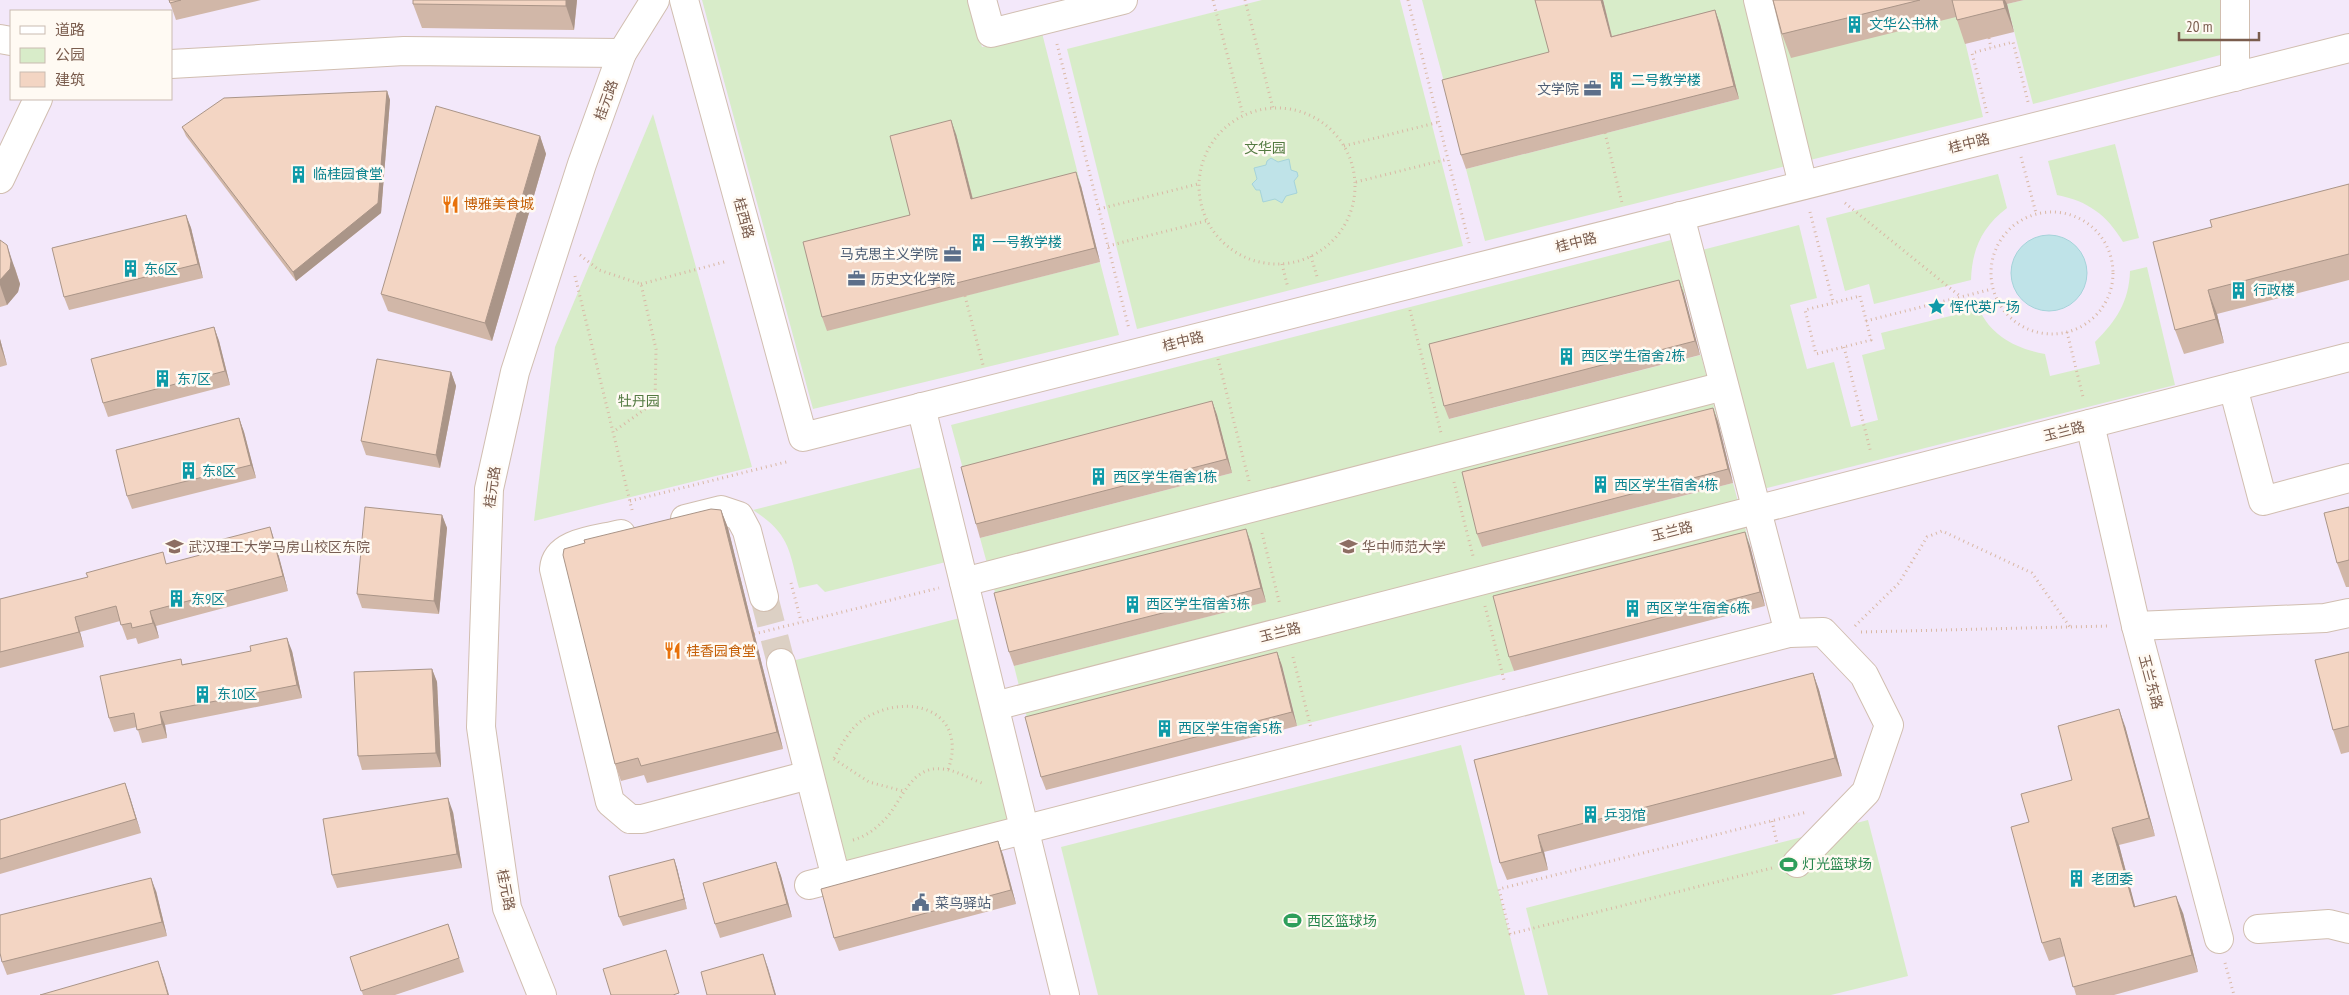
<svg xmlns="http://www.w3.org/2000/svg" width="2349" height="995" viewBox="0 0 2349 995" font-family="'PT Sans Narrow','Noto Sans SC',sans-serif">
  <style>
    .education { fill: #f3e8fa; fill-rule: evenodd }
    .green { fill: #d8ecc9 }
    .water { fill: #bfe3e8; stroke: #a5d3da }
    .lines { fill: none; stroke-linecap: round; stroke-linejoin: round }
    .minor-tunnel { stroke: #dcd0c4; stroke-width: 28; stroke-dasharray: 28 14; stroke-linecap: butt }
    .minor-casing { stroke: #d1beb0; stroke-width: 30 }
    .path { stroke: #d9b8a5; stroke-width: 3; stroke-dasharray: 1 4; stroke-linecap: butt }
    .minor { stroke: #fff; stroke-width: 28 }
    .wall { fill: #d1b7a8 }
    .shaded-wall { fill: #aa9588 }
    .building { fill: #f3d5c3; stroke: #aa9588 }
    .labels { text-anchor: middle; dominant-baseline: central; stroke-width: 5; stroke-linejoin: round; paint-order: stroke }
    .culture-label { font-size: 14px; fill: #0d838f; stroke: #fffaf3; text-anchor: start }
    .service-label { font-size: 14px; fill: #4e5e75; stroke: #fffaf3; text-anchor: end }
    .street-label { font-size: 14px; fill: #7a5c4d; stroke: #fffaf3 }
    .park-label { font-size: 14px; fill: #537a41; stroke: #fffaf3 }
    .food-label { font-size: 14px; fill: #c56008; stroke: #fffaf3; text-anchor: start }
    .education-label { font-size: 14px; fill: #785e54; stroke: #fffaf3; text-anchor: start }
    .leisure-label { font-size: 14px; fill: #27864d; stroke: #fffaf3; text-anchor: start }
  </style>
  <rect width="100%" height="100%" fill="#fdf6ec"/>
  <path class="education" d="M0 0H2349V995H0ZM11 11H171V99H11Z"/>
  <g class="green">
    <polygon points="702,0 969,0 982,47 1042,33 1081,186 914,228 827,330 1100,262 1119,335 813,409"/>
    <polygon points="1262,0 1400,0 1463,246 1137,329 1067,49"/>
    <polygon points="1422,0 1537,0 1554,66 1447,93"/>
    <polygon points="1603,0 1776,0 1959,16 1983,117 1485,241 1466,169 1739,99 1615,50"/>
    <polygon points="2024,0 2229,0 2228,53 2033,104 2007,4"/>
    <polygon points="653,114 752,467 534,521 555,347"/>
    <path d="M2115 144 2139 238 2123 242C2107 215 2088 201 2057 195L2048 161Z"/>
    <path d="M1998 174 2007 208C1982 227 1972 249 1971 280L1874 304 1869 284 1845 291 1826 218Z"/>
    <path d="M1799 225 1817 298 1790 305 1807 369 1834 362 1851 427 1878 420 1862 355 1885 349 1881 333 1979 309C1991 336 2017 349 2045 354L2050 376 2100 364 2095 342C2116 321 2129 302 2130 271L2147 267 2175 385 1763 489 1702 250Z"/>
    <polygon points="1671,240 1685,293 1434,358 1449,419 1701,355 1718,422 1467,486 1482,547 1733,483 1750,546 1499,610 1514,671 1297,726 1282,666 1030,730 1014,666 1265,602 999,607 980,538 1232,473 966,480 951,425"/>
    <path d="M922 467 946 562 825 592 817 584 799 588C789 549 789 533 753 510Z"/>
    <polygon points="960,618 1013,823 843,866 792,661"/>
    <polygon points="1461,745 1525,995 1098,995 1061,847"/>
    <polygon points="1868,820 1908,976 1831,995 1548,995 1526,908"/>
  </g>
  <g class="water">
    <polygon points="1271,158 1278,162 1289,159 1291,170 1297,172 1298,176 1294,181 1297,193 1286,196 1282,203 1275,199 1263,202 1260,190 1256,190 1252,184 1257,179 1254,168 1266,165 1267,161"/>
    <circle cx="2049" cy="273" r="38"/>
  </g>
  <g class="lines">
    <polyline class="minor-tunnel" points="764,597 781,663"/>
    <defs>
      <g id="minor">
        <polyline points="684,0 803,437 2349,48"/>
        <polyline points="982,0 991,33 1123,0"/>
        <polyline points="1758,0 1803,185"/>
        <polyline points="0,39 11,41"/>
        <polyline points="171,64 404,51 622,53"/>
        <polyline points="2235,77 2235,0"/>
        <polyline points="0,179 38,99"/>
        <polyline points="1680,216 1789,633"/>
        <polyline points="2233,387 2263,501 2349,478"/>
        <polyline points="921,407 1065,995"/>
        <polyline points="2090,424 2136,626 2219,939"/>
        <polyline points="685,519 721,510 739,516 747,531 764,597"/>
        <path d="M621 534C599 540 556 541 554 569L610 802 630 819H642L809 775"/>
        <polyline points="964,582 1724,386"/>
        <polyline points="2136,626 2325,618 2349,613"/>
        <polyline points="781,663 836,878"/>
        <polyline points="995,706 2349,357"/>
        <polyline points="809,885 1789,633 1823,632 1864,675 1889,725 1866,792 1797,863"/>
        <polyline points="2258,929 2329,924 2349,929"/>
        <polyline points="542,995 507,908 481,727 489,489 515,372 582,164 622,53 655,0"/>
      </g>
    </defs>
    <use href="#minor" class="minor-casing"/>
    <g class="path">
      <polyline points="1213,0 1243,115"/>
      <polyline points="1245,0 1273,108"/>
      <polyline points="1408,0 1469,243"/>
      <polyline points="1989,38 1991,48"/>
      <polyline points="1057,44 1129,329"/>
      <circle cx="1277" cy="186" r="78"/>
      <polyline points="1987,113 1972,53 2013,42 2028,102"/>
      <polyline points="1605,133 1622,203"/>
      <polyline points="1344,146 1439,122"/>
      <polyline points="2021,157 2036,213"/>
      <polyline points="1356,182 1448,159"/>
      <polyline points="1845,203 1961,297"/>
      <polyline points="1099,209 1198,184"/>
      <circle cx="2052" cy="273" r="61"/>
      <polyline points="1810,212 1833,302"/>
      <polyline points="1108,246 1206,221"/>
      <polyline points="580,255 599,270 641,284 656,349 655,402 613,432"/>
      <polyline points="1311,256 1318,280"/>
      <polyline points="1282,264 1288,288"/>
      <polyline points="575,276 632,510"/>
      <polyline points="641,284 728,261"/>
      <polyline points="965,296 983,365"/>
      <polygon points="1860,296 1871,340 1816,354 1805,310"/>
      <polyline points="1410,310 1441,433"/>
      <polyline points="1866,321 1992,289"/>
      <polyline points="2067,332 2083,397"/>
      <polyline points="1844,347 1871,453"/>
      <polyline points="1218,359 1249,481"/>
      <polyline points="1454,482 1473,556"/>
      <polyline points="630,501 790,461"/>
      <polyline points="1262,533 1280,605"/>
      <polyline points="791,583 801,621"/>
      <polyline points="1485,606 1504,680"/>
      <polyline points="1855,626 1899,583 1927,537 1942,531 2032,573 2070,627"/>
      <polyline points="1861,632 2108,626"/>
      <polyline points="754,634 939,588"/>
      <polyline points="1293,657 1311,728"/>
      <path d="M834 758C842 744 850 728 864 719 908 691 969 710 948 770"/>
      <polyline points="834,759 869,782 903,791"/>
      <polyline points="1772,821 1777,843"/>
      <path d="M853 840C867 836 877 828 887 817 902 800 912 765 942 769 957 770 971 780 985 784"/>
      <polyline points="1772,868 1510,934 1499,889 1807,812"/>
      <polyline points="2225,963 2234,995"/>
    </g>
    <use href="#minor" class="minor"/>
  </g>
  <g class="wall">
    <polygon points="169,0 261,0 176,20"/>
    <polygon points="577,0 574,30 422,28 413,4"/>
    <polygon points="1535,0 1603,0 1612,36 1715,10 1720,24 1739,99 1466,169 1461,155 1549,52"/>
    <polygon points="1773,0 2024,0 2007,4 2014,32 1965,44 1956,17 1791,58 1782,34"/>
    <polygon points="387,91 390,100 381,213 296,281 186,136 182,127"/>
    <polygon points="956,134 973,199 1081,186 1100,262 827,331 822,317 910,215"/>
    <polygon points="540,136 546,154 492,341 388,311 381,294"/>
    <polygon points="2349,184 2349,280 2217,314 2224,343 2184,354 2175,330 2212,227"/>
    <polygon points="186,215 191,228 203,278 69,310 64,297"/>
    <polygon points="0,240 15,268 20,284 18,292 7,305 0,307"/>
    <polygon points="1679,280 1684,294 1700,355 1449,419 1444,406"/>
    <polygon points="214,327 219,341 230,385 108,417 103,403"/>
    <polygon points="0,339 7,365 0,367"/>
    <polygon points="451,372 456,386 440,468 366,455 361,441"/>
    <polygon points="1212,401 1217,415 1232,473 980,538 976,524"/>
    <polygon points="1713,408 1718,422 1733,483 1482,547 1477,534"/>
    <polygon points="239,418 244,432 256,478 132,509 127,496"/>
    <polygon points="2349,507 2349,587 2346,587 2337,563"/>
    <polygon points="721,510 728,528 783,749 647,783 644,775 621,781 615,764"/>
    <polygon points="442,515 447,528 439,614 362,608 357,594"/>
    <polygon points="275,542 288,591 156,626 159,638 138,644 136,638 127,640 120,621 80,632 84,647 0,668 0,599"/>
    <polygon points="1251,543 1266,602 1014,666 1009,652"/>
    <polygon points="1750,546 1765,606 1514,671 1509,657"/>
    <polygon points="292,651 302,698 165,725 167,738 142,743 137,727 114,732 109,718 183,664"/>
    <polygon points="1277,652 1282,666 1297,726 1046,790 1041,777"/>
    <polygon points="2349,652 2349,752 2341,754 2333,730"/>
    <polygon points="432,669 437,682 441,767 362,770 358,756"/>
    <polygon points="1813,673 1819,690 1842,776 1544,852 1548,870 1507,880 1500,863 1474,760"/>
    <polygon points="2125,726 2155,836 2119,845 2135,907 2183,913 2198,972 2114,995 2076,995 2065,956 2049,961 2042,943 2029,822 2072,780"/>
    <polygon points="125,783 141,833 0,874 0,820"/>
    <polygon points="453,812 462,868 337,888 332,875"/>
    <polygon points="998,841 1003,855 1016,904 839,951 834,938"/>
    <polygon points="674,859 677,868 687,909 623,926 619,917"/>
    <polygon points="776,862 781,876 792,917 720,938 715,924"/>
    <polygon points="156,891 167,936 7,975 2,962"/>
    <polygon points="448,924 464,972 395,995 363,995 350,957"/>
  </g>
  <g class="shaded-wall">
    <polygon points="566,0 577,0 574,30 566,6"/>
    <polygon points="1601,0 1603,0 1615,50 1611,37"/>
    <polygon points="2003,0 2005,0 2007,4 2014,32 2005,8"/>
    <polygon points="1715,10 1720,24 1739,99 1734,86"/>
    <polygon points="387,91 390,100 381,213 296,281 293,272"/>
    <polygon points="951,120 956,134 976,212 971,199"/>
    <polygon points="540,136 546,154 492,341 485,323"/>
    <polygon points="1076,172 1081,186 1100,262 1095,248"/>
    <polygon points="186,215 191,228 203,278 198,264"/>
    <polygon points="7,245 20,284 18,292 7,305 0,285 0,280"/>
    <polygon points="1679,280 1684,294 1700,355 1695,341"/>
    <polygon points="2208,290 2217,314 2224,343 2216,319"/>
    <polygon points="214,327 219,341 230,385 225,371"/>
    <polygon points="0,339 7,365 0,345"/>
    <polygon points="451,372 456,386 440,468 436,455"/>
    <polygon points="1212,401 1217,415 1232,473 1227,459"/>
    <polygon points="1713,408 1718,422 1733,483 1728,469"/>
    <polygon points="239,418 244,432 256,478 251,465"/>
    <polygon points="721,510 728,528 783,749 777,732"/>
    <polygon points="442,515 447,528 439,614 434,601"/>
    <polygon points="270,527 275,542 288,591 283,576"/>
    <polygon points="1246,529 1251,543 1266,602 1261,588"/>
    <polygon points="1745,532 1750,546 1765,606 1760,592"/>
    <polygon points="150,611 156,626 159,638 153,623"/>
    <polygon points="75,617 80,632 84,647 79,632"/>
    <polygon points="287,638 292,651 302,698 297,685"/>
    <polygon points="1277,652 1282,666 1297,726 1292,712"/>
    <polygon points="432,669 437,682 441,767 436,753"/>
    <polygon points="1813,673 1819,690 1842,776 1835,758"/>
    <polygon points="2119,709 2125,726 2155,836 2149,818"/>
    <polygon points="160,712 165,725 167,738 162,724"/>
    <polygon points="125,783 130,797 141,833 136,819"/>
    <polygon points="448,798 453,812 462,868 457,854"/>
    <polygon points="2112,828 2119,845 2140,925 2134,907"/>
    <polygon points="1538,835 1544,852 1548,870 1542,852"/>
    <polygon points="998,841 1003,855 1016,904 1011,890"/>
    <polygon points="674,859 677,868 687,909 684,899"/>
    <polygon points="776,862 781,876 792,917 787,904"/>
    <polygon points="151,878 156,891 167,936 162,922"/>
    <polygon points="2176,896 2183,913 2198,972 2192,955"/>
    <polygon points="763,954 768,968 776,995 775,995"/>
    <polygon points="158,961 164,978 169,995 168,995"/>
  </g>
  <g class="building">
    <polygon points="169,0 181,0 170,3"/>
    <polygon points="413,0 566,0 566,6 413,4"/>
    <polygon points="1535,0 1601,0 1611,37 1715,10 1734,86 1461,155 1442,80 1549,52"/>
    <polygon points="1773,0 1920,0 1782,34"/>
    <polygon points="1952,0 2003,0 2005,8 1957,20"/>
    <polygon points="387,91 378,203 293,272 182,127 224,98"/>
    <polygon points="436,106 540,136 485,323 381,294"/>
    <polygon points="951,120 971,199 1076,172 1095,248 822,317 803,242 910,215 890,136"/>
    <polygon points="2349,184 2349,254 2208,290 2216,319 2175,330 2153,242 2212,227 2210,220"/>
    <polygon points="186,215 198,264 64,297 52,248"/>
    <polygon points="0,240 7,245 11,261 10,269 0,280"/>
    <polygon points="1679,280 1695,341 1444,406 1429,344"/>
    <polygon points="214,327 225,371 103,403 91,359"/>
    <polygon points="377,359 451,372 436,455 361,441"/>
    <polygon points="1212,401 1227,459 976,524 961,467"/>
    <polygon points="1713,408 1728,469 1477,534 1462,472"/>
    <polygon points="239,418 251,465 127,496 116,450"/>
    <polygon points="365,507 442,515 434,601 357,594"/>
    <polygon points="2349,507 2349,560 2337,563 2324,513"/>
    <polygon points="711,509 721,510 777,732 641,766 638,758 615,764 563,555 564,549 585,543 584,540"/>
    <polygon points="270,527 283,576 150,611 153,623 132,628 131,623 121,625 116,606 75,617 79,632 0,652 0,599 88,577 86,573 163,552 166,564 223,549 220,540"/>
    <polygon points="1246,529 1261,588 1009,652 994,593"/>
    <polygon points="1745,532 1760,592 1509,657 1493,596"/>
    <polygon points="287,638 297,685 160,712 162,724 137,730 134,713 109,718 100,676 181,659 182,665 251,651 250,646"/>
    <polygon points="1277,652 1292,712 1041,777 1025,717"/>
    <polygon points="2349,652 2349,726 2333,730 2315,660"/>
    <polygon points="432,669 436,753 358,756 354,672"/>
    <polygon points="1813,673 1835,758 1538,835 1542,852 1500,863 1474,760"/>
    <polygon points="2119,709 2149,818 2112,828 2134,907 2176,896 2192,955 2073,987 2060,938 2042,943 2011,827 2029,822 2021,794 2072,780 2058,726"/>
    <polygon points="125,783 136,819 0,859 0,820"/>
    <polygon points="448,798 457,854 332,875 323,819"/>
    <polygon points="998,841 1011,890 834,938 821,889"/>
    <polygon points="674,859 684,899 619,917 609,876"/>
    <polygon points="776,862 787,904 715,924 703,883"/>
    <polygon points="151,878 162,922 2,962 0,953 0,915"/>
    <polygon points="448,924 459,958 361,991 350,957"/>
    <polygon points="666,950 679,993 673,995 611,995 603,969"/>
    <polygon points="763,954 775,995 707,995 701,972"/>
    <polygon points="158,961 168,995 40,995"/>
  </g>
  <defs>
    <symbol id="building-bare" viewBox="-9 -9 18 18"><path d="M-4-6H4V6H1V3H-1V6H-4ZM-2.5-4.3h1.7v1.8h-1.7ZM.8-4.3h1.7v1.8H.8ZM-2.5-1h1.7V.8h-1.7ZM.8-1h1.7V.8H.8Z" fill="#0f9aa8" stroke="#fffaf3" stroke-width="2.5" paint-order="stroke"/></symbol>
    <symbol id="office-bare" viewBox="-9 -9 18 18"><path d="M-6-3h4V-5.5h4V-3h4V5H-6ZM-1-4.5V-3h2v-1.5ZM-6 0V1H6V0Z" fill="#5c6f8a" stroke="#fffaf3" stroke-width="2.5" paint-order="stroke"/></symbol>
    <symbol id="restaurant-bare" viewBox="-9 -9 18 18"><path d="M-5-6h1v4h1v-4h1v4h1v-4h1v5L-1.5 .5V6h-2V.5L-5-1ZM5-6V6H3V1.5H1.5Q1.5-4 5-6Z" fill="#e8710a" stroke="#fffaf3" stroke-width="2.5" paint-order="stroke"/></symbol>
    <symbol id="sight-bare" viewBox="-9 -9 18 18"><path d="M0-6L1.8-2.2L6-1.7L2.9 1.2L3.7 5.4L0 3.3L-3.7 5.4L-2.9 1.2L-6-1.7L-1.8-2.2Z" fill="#0f9aa8" stroke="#fffaf3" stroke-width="2.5" paint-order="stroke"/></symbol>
    <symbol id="university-bare" viewBox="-9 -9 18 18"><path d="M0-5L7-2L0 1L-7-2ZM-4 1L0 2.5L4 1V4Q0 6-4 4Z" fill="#8d6e63" stroke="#fffaf3" stroke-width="2.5" paint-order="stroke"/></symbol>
    <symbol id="stadium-bare" viewBox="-9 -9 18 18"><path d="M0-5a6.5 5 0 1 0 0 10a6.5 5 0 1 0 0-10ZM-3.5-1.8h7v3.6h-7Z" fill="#2e9e5b" stroke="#fffaf3" stroke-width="2.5" paint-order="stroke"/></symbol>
    <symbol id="civic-bare" viewBox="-9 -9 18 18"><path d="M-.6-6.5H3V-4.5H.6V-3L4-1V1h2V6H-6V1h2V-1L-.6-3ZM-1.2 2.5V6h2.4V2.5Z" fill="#5c6f8a" stroke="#fffaf3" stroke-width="2.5" paint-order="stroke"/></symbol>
  </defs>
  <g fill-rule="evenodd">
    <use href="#building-bare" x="1842" y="12" width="25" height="25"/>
    <use href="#building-bare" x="1604" y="68" width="25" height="25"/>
    <use href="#office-bare" x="1580" y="76" width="25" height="25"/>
    <use href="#building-bare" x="286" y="162" width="25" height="25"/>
    <use href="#restaurant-bare" x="438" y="192" width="25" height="25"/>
    <use href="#building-bare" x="966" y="230" width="25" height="25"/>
    <use href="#office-bare" x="940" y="242" width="25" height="25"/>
    <use href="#building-bare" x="118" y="256" width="25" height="25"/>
    <use href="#office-bare" x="844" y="266" width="25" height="25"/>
    <use href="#building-bare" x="2226" y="278" width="25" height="25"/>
    <use href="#sight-bare" x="1924" y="294" width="25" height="25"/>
    <use href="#building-bare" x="1554" y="344" width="25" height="25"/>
    <use href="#building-bare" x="150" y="366" width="25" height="25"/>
    <use href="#building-bare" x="176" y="458" width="25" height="25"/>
    <use href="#building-bare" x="1086" y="464" width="25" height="25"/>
    <use href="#building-bare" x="1588" y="472" width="25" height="25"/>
    <use href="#university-bare" x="162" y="534" width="25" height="25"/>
    <use href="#university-bare" x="1336" y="534" width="25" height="25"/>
    <use href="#building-bare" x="164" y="586" width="25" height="25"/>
    <use href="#building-bare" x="1120" y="592" width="25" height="25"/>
    <use href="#building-bare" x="1620" y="596" width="25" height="25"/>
    <use href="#restaurant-bare" x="660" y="638" width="25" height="25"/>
    <use href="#building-bare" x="190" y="682" width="25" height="25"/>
    <use href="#building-bare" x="1152" y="716" width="25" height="25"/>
    <use href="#building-bare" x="1578" y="802" width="25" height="25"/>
    <use href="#stadium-bare" x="1776" y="852" width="25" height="25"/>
    <use href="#building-bare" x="2064" y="866" width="25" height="25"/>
    <use href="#civic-bare" x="908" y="890" width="25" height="25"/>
    <use href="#stadium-bare" x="1280" y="908" width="25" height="25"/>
  </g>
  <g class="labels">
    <g class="culture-label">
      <text x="1869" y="24">文华公书林</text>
      <text x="1631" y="80">二号教学楼</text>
      <text x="313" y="174">临桂园食堂</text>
      <text x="992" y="242">一号教学楼</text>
      <text x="144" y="269">东6区</text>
      <text x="2253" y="290">行政楼</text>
      <text x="1950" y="307">恽代英广场</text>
      <text x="1581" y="356">西区学生宿舍2栋</text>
      <text x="177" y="379">东7区</text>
      <text x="202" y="471">东8区</text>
      <text x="1113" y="477">西区学生宿舍1栋</text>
      <text x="1614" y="485">西区学生宿舍4栋</text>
      <text x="191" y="599">东9区</text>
      <text x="1146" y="604">西区学生宿舍3栋</text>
      <text x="1646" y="608">西区学生宿舍6栋</text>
      <text x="217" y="694">东10区</text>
      <text x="1178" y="728">西区学生宿舍5栋</text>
      <text x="1604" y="815">乒羽馆</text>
      <text x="2091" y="879">老团委</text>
    </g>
    <g class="service-label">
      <text x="1579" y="89">文学院</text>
      <text x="938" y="254">马克思主义学院</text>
      <text x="871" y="279" text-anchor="start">历史文化学院</text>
      <text x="935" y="903" text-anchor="start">菜鸟驿站</text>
    </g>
    <g class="street-label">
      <text transform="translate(606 100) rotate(-70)">桂元路</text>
      <text transform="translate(1969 143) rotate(-14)">桂中路</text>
      <text transform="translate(744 218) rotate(75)">桂西路</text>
      <text transform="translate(1576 242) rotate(-14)">桂中路</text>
      <text transform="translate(1183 341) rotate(-14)">桂中路</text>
      <text transform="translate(2064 431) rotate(-14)">玉兰路</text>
      <text transform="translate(492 487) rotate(-82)">桂元路</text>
      <text transform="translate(1672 531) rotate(-14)">玉兰路</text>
      <text transform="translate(1280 632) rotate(-14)">玉兰路</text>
      <text transform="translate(2151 682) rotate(75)">玉兰东路</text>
      <text transform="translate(506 890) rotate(79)">桂元路</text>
    </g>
    <g class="park-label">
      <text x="1265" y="148">文华园</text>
      <text x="639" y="401">牡丹园</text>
    </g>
    <g class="food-label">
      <text x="464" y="204">博雅美食城</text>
      <text x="686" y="651">桂香园食堂</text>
    </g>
    <g class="education-label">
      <text x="188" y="547">武汉理工大学马房山校区东院</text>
      <text x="1362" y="547">华中师范大学</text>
    </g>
    <g class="leisure-label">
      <text x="1802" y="864">灯光篮球场</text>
      <text x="1307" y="921">西区篮球场</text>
    </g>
  </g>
  <rect x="10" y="10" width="162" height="90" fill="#fffaf3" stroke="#cabbb1"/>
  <rect x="20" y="26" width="25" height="8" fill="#ffffff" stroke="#cabbb1"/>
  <text x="55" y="35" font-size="15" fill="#7a5c4d">道路</text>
  <rect x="20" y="48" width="25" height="15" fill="#d8ecc9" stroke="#cabbb1"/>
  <text x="55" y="60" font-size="15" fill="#7a5c4d">公园</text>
  <rect x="20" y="72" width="25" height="15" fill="#f3d5c3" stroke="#cabbb1"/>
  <text x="55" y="85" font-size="15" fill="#7a5c4d">建筑</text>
  <path d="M2179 32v8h80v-8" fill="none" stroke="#7a5c4d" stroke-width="2.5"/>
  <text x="2186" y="32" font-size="15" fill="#7a5c4d" stroke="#fffaf3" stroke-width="4" paint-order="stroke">20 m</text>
</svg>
